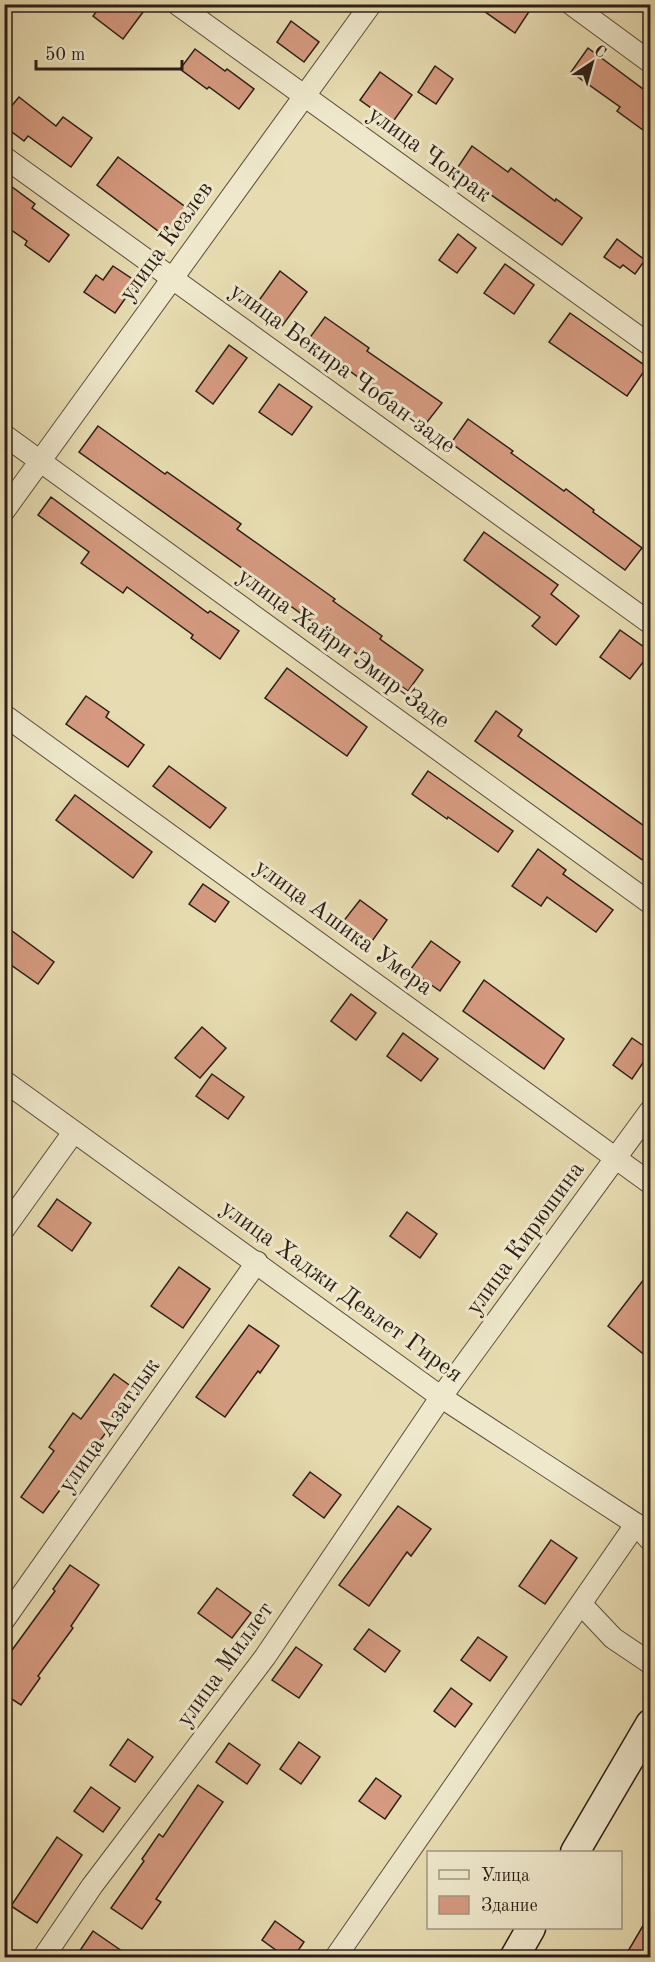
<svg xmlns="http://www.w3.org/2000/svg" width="655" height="1962" viewBox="0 0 655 1962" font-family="'Old Standard TT',serif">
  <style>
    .building { fill: #d59a80; stroke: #2c1e18; stroke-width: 1.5 }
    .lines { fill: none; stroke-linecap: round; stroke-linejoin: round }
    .minor-casing { stroke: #5b4e3e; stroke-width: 23 }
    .secondary-casing { stroke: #2c1e18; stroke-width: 31 }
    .minor { stroke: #efe8cc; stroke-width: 21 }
    .secondary { stroke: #efe8cc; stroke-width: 28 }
    .labels { text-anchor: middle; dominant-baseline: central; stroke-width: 6; stroke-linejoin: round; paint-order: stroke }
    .street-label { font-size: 24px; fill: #2c1e18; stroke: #efe8cc }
  </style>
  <rect width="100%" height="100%" fill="#e7dcb1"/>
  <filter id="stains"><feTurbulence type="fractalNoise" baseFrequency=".00333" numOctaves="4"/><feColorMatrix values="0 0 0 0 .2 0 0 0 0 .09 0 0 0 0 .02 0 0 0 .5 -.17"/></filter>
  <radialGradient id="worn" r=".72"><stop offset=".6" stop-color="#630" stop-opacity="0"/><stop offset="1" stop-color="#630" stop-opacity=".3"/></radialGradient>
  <g class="building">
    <polygon points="102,4 134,4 143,12 123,39 93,16"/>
    <polygon points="474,4 534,4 515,33"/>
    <polygon points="291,21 319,42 304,62 277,42"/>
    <polygon points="588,48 651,95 651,119 643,130 617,111 620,107 571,72"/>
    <polygon points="195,49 225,71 227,69 254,89 239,109 209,87 207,89 180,69"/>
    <polygon points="435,66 453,79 436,104 418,92"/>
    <polygon points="380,72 412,95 392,123 360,100"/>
    <polygon points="19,97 56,126 63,117 92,138 71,167 28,136 24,141 4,126 4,115"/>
    <polygon points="472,146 508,172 511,168 555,201 556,199 582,218 562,245 456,170"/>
    <polygon points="118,157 195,214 174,243 97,185"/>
    <polygon points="4,181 35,204 32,208 69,235 49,262 25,245 27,241 4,225"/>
    <polygon points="458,234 476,248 457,273 439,260"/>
    <polygon points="617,239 645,260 635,274 623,265 620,268 604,257"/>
    <polygon points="505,264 534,285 514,314 484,293"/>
    <polygon points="113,266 137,282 115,313 84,292 96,275 103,280"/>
    <polygon points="280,271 307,292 282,326 255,306"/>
    <polygon points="570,313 647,367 627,396 549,342"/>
    <polygon points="325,317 369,348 367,351 442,403 424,426 308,340"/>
    <polygon points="229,345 247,358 213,404 196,391"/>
    <polygon points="279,384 312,407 292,435 259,412"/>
    <polygon points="468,419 513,451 511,453 564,491 566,489 594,510 593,512 642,548 625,570 451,443"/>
    <polygon points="98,426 165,474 167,472 241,524 237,529 335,599 333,601 382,636 380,639 423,670 408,691 242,571 243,569 79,452"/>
    <polygon points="51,497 208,613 210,611 239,631 220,659 191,638 193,635 127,587 123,593 81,563 89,552 38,515"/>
    <polygon points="484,532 558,585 551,594 579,616 556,645 532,626 540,617 464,560"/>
    <polygon points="620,630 651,652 630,679 600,657"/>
    <polygon points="287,668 367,727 347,756 265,698"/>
    <polygon points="86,696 109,712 106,717 144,745 128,767 66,724"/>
    <polygon points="496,711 522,730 518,736 651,831 651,866 475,741"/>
    <polygon points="169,766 226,808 210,828 153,786"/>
    <polygon points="428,771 513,831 498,852 448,817 447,819 412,794"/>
    <polygon points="75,795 152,852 133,878 56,820"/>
    <polygon points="538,849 566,870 563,874 613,910 596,932 547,897 541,906 512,886"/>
    <polygon points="203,884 229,902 215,922 189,904"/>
    <polygon points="360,900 387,920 370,944 342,923"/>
    <polygon points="4,925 54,962 38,984 4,960"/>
    <polygon points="431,941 460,962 440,991 410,970"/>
    <polygon points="484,980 564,1039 544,1069 463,1011"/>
    <polygon points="351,994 376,1013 356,1040 331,1021"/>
    <polygon points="202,1027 226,1048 200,1078 175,1058"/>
    <polygon points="403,1033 438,1059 421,1081 387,1056"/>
    <polygon points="632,1038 651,1051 632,1079 613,1065"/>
    <polygon points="212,1074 244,1097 228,1119 196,1096"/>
    <polygon points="57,1199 91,1223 72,1251 38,1226"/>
    <polygon points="407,1212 437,1234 420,1258 390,1236"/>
    <polygon points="179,1267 210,1289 183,1328 151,1306"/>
    <polygon points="651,1270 651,1360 608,1326"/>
    <polygon points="249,1325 279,1346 260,1373 258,1371 225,1417 196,1397"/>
    <polygon points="114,1374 136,1390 80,1469 77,1467 43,1513 21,1497 54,1451 49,1447 73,1413 81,1419"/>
    <polygon points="310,1472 341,1495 324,1518 293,1495"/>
    <polygon points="398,1506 431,1529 411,1556 407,1552 369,1606 339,1585"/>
    <polygon points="551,1540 577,1558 545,1604 519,1586"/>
    <polygon points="70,1565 99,1585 71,1626 73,1628 38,1676 40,1678 21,1705 4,1694 4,1661 55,1591 53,1589"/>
    <polygon points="217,1588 251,1613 232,1638 198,1613"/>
    <polygon points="369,1629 400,1651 385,1672 354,1649"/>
    <polygon points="478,1637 507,1657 490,1681 461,1660"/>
    <polygon points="296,1647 322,1665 299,1698 272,1680"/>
    <polygon points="451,1688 472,1704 455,1727 434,1711"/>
    <polygon points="128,1739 153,1757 135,1782 110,1765"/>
    <polygon points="299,1742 320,1757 301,1784 280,1769"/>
    <polygon points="229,1743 260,1765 247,1784 216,1762"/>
    <polygon points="376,1778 401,1796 385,1819 359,1801"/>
    <polygon points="198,1785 223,1802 156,1899 161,1902 142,1929 111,1908 144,1861 142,1859 159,1834 163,1837"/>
    <polygon points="91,1787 120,1808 103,1832 74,1811"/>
    <polygon points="57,1837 82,1855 37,1923 11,1906"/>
    <polygon points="651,1912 651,1958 624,1958"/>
    <polygon points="275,1921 304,1942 293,1958 287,1958 262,1940"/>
    <polygon points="93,1931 132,1958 75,1958"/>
  </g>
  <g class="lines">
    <defs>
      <g id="minor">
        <polyline points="177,4 650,345"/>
        <polyline points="571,4 650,62"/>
        <polyline points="4,157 650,623"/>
        <polyline points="4,435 650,903"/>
        <polyline points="4,511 371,4"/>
        <polyline points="4,715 650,1183"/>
        <polyline points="4,1081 441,1397 636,1524 650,1540"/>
        <polyline points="4,1229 73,1133"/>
        <polyline points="581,1604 613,1638 650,1663"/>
        <polyline points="4,1620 257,1262"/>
        <polyline points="43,1958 92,1886 265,1657 441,1397 650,1111"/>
        <polyline points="335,1958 636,1524"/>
      </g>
      <g id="secondary">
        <polyline points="575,1852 650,1724"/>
        <polyline points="514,1958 531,1928"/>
      </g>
    </defs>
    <use href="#minor" class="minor-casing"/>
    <use href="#secondary" class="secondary-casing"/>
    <use href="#minor" class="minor"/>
    <use href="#secondary" class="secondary"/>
  </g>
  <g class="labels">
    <g class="street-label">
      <text transform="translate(429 155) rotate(36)">улица Чокрак</text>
      <text transform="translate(167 242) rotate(-54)">улица Кезлев</text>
      <text transform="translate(342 369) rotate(36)">улица Бекира Чобан-заде</text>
      <text transform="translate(343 649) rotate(36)">улица Хайри Эмир-Заде</text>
      <text transform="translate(343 928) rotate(36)">улица Ашика Умера</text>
      <text transform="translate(526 1239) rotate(-54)">улица Кирюшина</text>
      <text transform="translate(341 1292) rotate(36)">улица Хаджи Девлет Гирея</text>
      <text transform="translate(110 1426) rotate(-55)">улица Азатлык</text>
      <text transform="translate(226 1665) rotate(-54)">улица Миллет</text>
    </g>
  </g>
  <rect width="655" height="1962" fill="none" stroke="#e7dcb1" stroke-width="24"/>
  <rect x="6" y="6" width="643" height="1950" fill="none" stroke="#2c1e18" stroke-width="3"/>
  <rect x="12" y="12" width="631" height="1938" fill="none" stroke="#2c1e18" stroke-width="1.5"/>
  <rect x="427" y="1851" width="195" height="78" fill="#efe8cc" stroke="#a19784" stroke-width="1.5"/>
  <rect x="439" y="1870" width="30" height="9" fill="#efe8cc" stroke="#a19784" stroke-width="1.5"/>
  <text x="481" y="1881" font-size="18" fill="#2c1e18">Улица</text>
  <rect x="439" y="1896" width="30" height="18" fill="#d59a80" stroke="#a19784" stroke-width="1.5"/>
  <text x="481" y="1911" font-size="18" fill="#2c1e18">Здание</text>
  <g transform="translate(592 63) rotate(36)" stroke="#efe8cc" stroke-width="4.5" paint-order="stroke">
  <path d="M0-4.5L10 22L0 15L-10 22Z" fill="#2c1e18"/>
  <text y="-9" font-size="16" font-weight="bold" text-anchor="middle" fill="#2c1e18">С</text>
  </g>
  <path d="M36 60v9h146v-9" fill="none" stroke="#2c1e18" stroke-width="3"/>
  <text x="45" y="60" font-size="18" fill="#2c1e18" stroke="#efe8cc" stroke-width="4.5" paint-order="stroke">50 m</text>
  <rect width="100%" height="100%" filter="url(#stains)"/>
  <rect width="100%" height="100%" fill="url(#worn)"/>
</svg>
